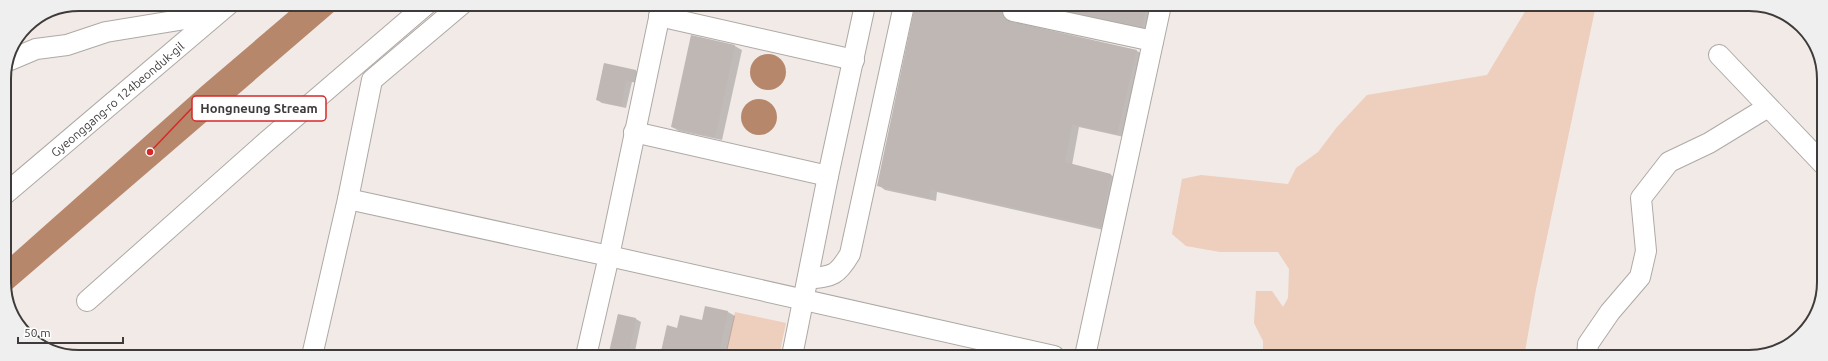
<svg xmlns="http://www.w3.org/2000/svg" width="1828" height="361" viewBox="0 0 1828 361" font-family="Ubuntu,sans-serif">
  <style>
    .green { fill: #eecebc }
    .water { fill: #b7876c }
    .shadow { fill: #0003 }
    .building { fill: #beb7b4 }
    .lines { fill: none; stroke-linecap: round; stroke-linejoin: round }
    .minor-casing { stroke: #afa9a6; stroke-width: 22 }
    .minor { stroke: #fff; stroke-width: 20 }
    .labels { text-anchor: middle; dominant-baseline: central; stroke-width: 3.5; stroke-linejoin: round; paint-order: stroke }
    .street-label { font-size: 12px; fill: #3e3b3a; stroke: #fff }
    .rim { fill: none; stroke: #3e3b3a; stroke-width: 2 }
    .leader { fill: none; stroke: #d62828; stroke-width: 1.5 }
    .callout-dot { fill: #d62828; stroke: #fff; stroke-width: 1.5 }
    .callout { fill: #fff; stroke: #d62828; stroke-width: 1.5 }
    .callout-label { font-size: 13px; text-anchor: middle; font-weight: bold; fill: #3e3b3a }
  </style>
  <rect width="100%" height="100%" fill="#f1eae7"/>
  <g class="green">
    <polygon points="1529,5 1596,5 1536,289 1524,357 1263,356 1263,341 1254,323 1256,291 1272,291 1283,307 1288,298 1289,269 1278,252 1220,252 1186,246 1172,234 1182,179 1201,175 1288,184 1296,168 1318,152 1337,127 1367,95 1487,75"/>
    <polygon points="735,312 786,323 779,356 725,356"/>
  </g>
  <g class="water">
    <polygon points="298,4 343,4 5,295 5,261 202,86"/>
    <path d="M705 5H746C734 13 717 13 705 5Z"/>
    <circle cx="768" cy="72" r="18"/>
    <circle cx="759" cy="117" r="18"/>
  </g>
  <g class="shadow">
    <polygon points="916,5 1015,5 1009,13 1011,23 1137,51 1144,55 1124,137 1079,127 1072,165 1111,175 1118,179 1108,231 937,192 936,201 885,190 878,185"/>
    <polygon points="1043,5 1155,5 1149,30 1050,9"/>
    <polygon points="692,36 735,46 742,50 722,140 679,131 672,127"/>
    <polygon points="604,64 636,71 642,74 640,84 632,82 626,108 602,103 597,100"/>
    <polygon points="728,312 735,316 726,356 661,356 667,327 678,329"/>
    <polygon points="618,315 636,319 641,322 634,356 609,356"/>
  </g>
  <g class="building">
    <polygon points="915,5 1004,5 1002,14 1005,20 1137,50 1117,134 1072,124 1065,162 1111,174 1101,227 930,189 929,198 877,186"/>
    <polygon points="1063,5 1147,5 1142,27 1062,10"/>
    <polygon points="691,35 735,45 715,137 671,127"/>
    <polygon points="604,63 636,70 634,82 626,80 621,106 596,100"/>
    <polygon points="705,306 728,311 718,356 660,356 667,325 677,328 680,315 702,320"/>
    <polygon points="618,314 636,318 628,356 608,356"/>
  </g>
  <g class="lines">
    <defs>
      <g id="minor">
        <polyline points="662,4 609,256 1054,356"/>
        <polyline points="1013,11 1153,41"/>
        <polyline points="659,16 854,60"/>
        <polyline points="1719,55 1823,164"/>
        <polyline points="10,60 36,49 67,45 106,32 216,14"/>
        <polyline points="634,132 828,176"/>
        <path id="s1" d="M5 194 229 4"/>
        <polyline points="348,199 609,256 586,356"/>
        <path d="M808 279C833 276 837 276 850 254L904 5"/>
        <polyline points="87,301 266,142 427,4"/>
        <polyline points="312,356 348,199 372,80 462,4"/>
        <polyline points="792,356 828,176 865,5"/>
        <polyline points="1085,356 1161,5"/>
        <polyline points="1587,357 1588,344 1610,312 1640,277 1646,251 1641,198 1669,162 1709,143 1768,107"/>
      </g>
    </defs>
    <use href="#minor" class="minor-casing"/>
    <use href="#minor" class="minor"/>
  </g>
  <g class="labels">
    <g class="street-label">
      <text stroke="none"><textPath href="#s1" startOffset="147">Gyeonggang-ro 124beonduk-gil</textPath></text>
    </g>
  </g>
  <path d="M0 0H1828V361H0ZM79 11H1749A68 68 0 0 1 1817 79V282A68 68 0 0 1 1749 350H79A68 68 0 0 1 11 282V79A68 68 0 0 1 79 11Z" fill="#f0efef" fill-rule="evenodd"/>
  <path class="rim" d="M79 11H1749A68 68 0 0 1 1817 79V282A68 68 0 0 1 1749 350H79A68 68 0 0 1 11 282V79A68 68 0 0 1 79 11Z"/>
  <path class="leader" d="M150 152L192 108"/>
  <circle class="callout-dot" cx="150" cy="152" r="4"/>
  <rect class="callout" x="192" y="96" width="134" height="25" rx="4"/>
  <g class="callout-label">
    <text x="259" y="113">Hongneung Stream</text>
  </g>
  <path d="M18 337v6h105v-6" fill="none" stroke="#3e3b3a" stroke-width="2"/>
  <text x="24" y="337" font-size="12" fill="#3e3b3a" stroke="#ffffff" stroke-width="3" paint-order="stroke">50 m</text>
</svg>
